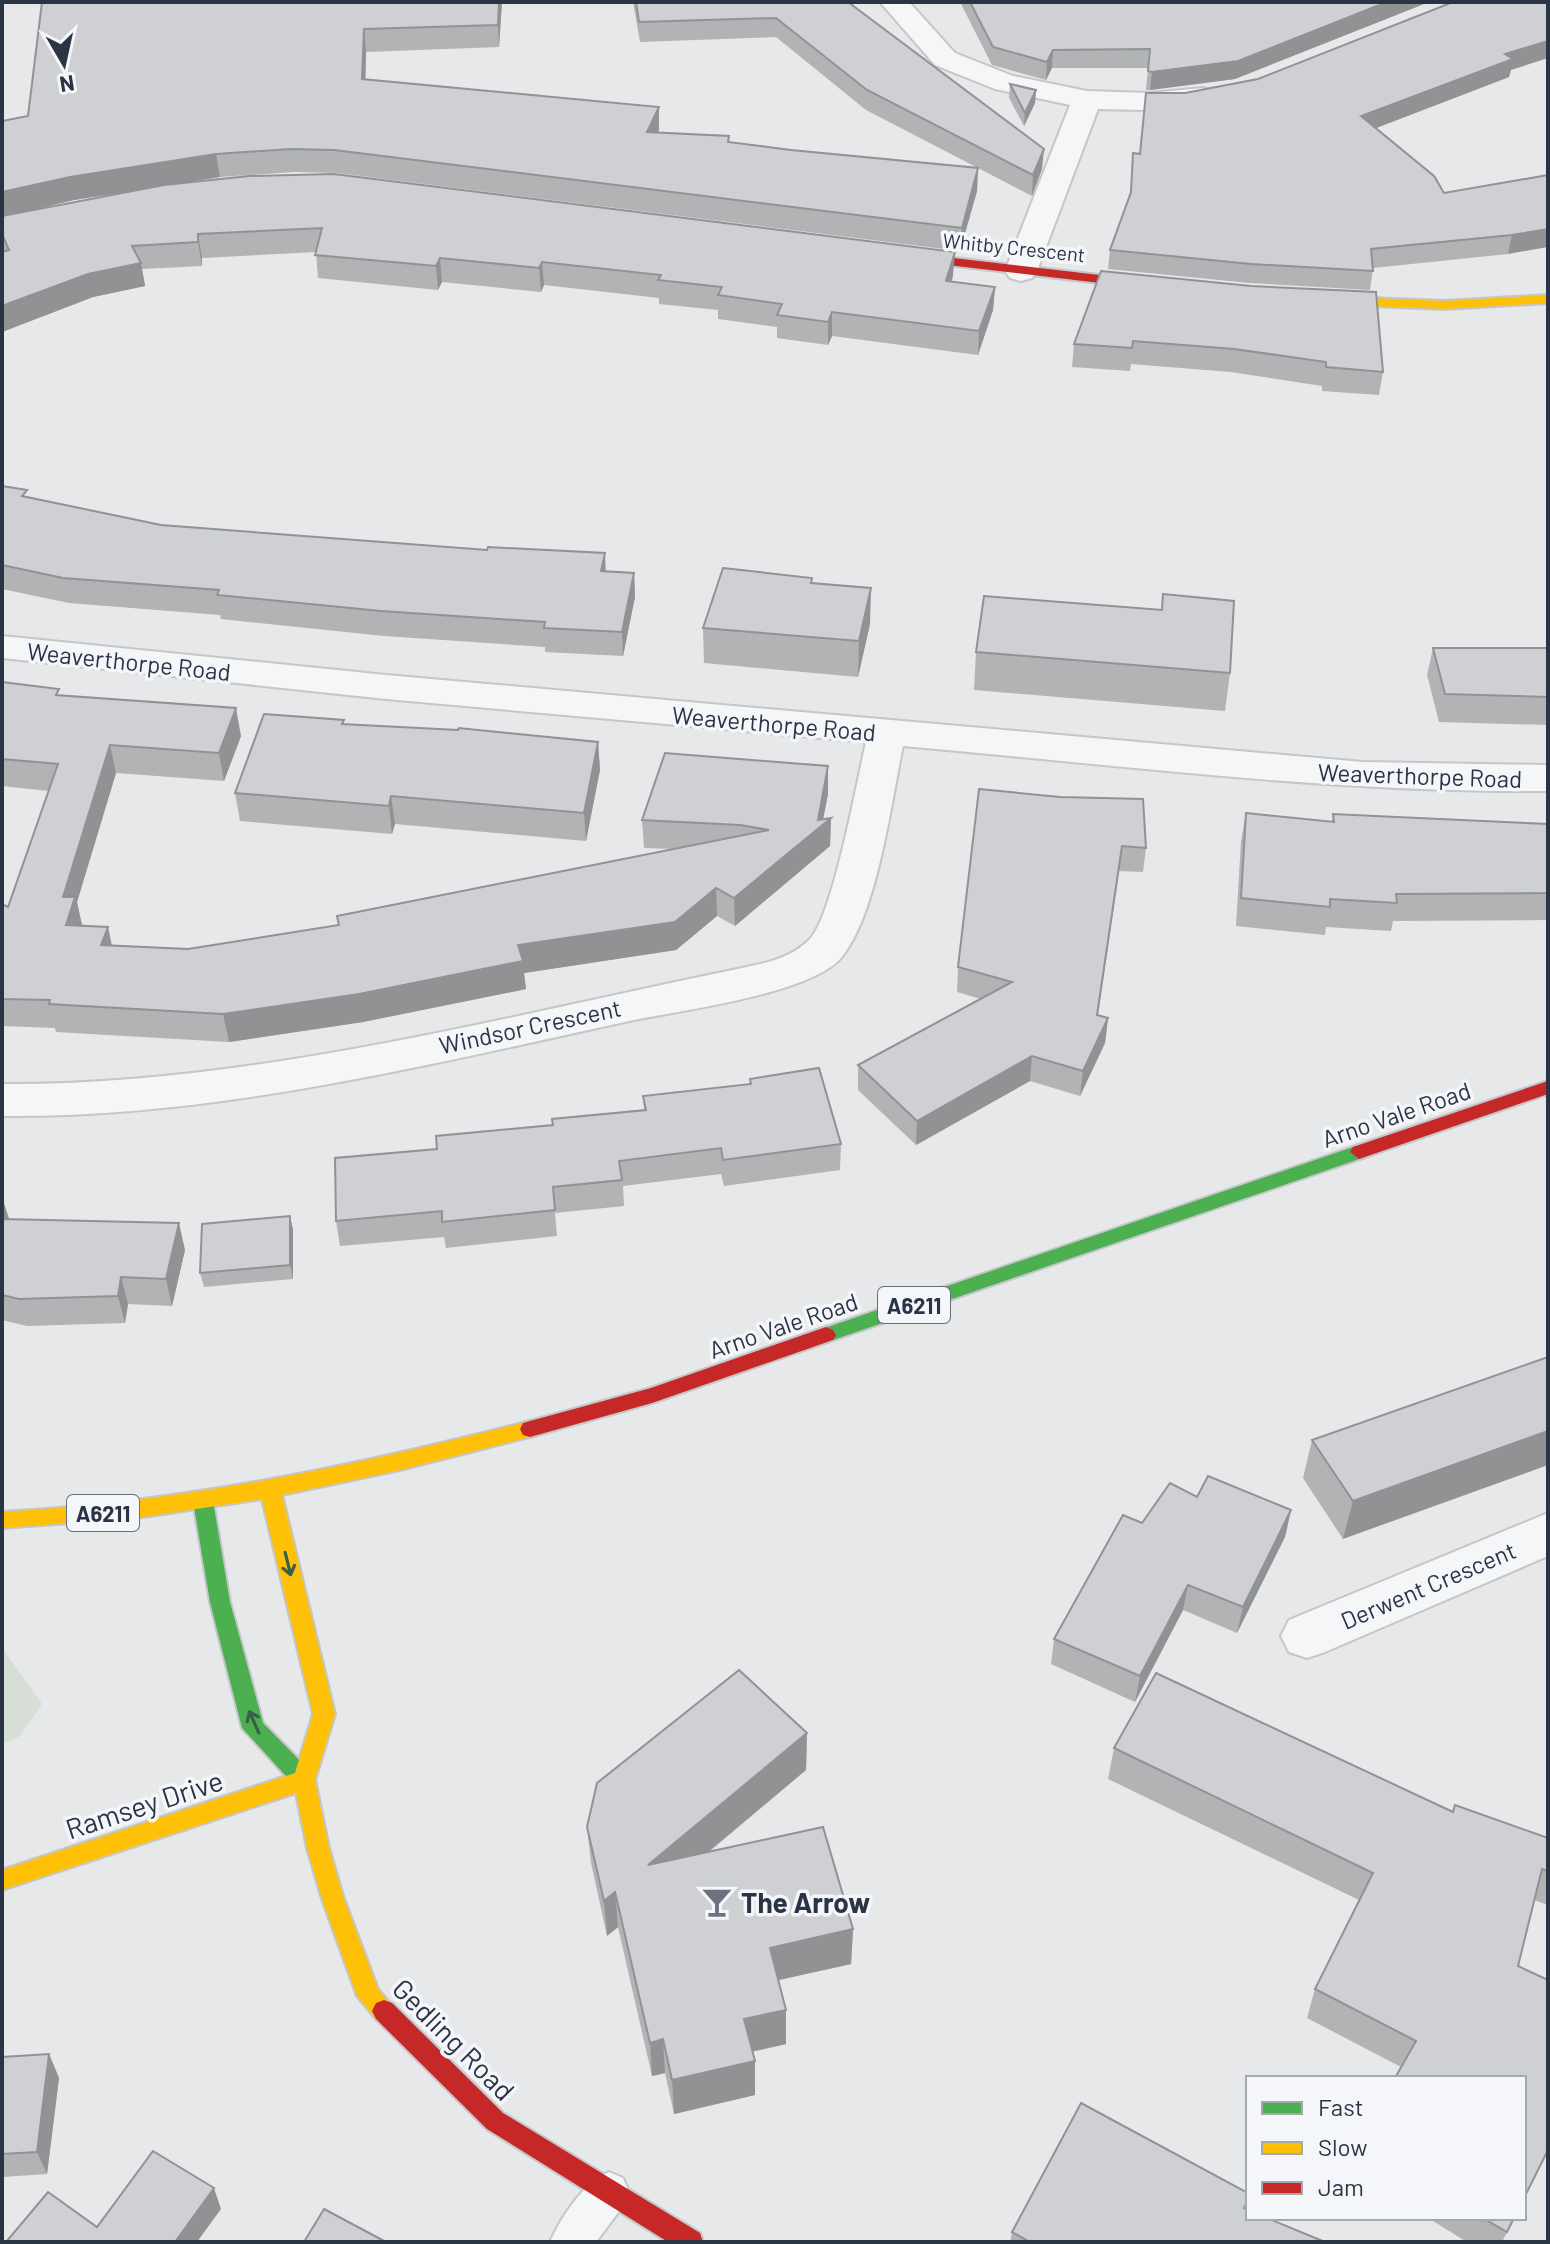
<svg xmlns="http://www.w3.org/2000/svg" width="1550" height="2244" viewBox="0 0 1550 2244" font-family="Barlow,sans-serif">
  <style>
    .green { fill: #d6ded6 }
    .lines { fill: none; stroke-linecap: round; stroke-linejoin: round }
    .lane-casing { stroke: #c4c6c8; stroke-width: 4 }
    .street-casing { stroke: #c4c6c8; stroke-width: 4 }
    .fast-casing { stroke: #c4c6c8; stroke-width: 4 }
    .slow-casing { stroke: #c4c6c8; stroke-width: 4 }
    .jam-casing { stroke: #c4c6c8; stroke-width: 4 }
    .lane { fill: #f5f6f7; fill-rule: evenodd }
    .street { fill: #f5f6f7; fill-rule: evenodd }
    .fast { fill: #4caf50; fill-rule: evenodd }
    .slow { fill: #ffc107; fill-rule: evenodd }
    .jam { fill: #c62828; fill-rule: evenodd }
    .wall { fill: #b1b3b5; fill-rule: evenodd }
    .shaded-wall { fill: #909294 }
    .building { fill: #ced0d3; stroke: #909294; stroke-width: 2 }
    .oneway { stroke: #375f49 }
    .labels { text-anchor: middle; dominant-baseline: central; stroke-width: 7; stroke-linejoin: round; paint-order: stroke }
    .far-street-label { font-size: 20px; fill: #2b3445; stroke: #f4f6f9 }
    .shield { fill: #f4f6f9; stroke: #676e7b; stroke-width: 2 }
    .shield-label { font-size: 22px; font-weight: bold; fill: #2b3445 }
    .street-label { font-size: 24px; fill: #2b3445; stroke: #f4f6f9 }
    .near-street-label { font-size: 28px; fill: #2b3445; stroke: #f4f6f9 }
    .near-poi-label { font-size: 28px; font-weight: bold; fill: #2b3445; stroke: #f4f6f9; text-anchor: start }
  </style>
  <rect width="100%" height="100%" fill="#e6e8ea"/>
  <polygon class="green" points="2,1648 42,1704 20,1736 2,1744"/>
  <g class="lines">
    <defs>
      <path id="lane" d="M609 2172 623 2178 629 2192 623 2206 596 2242H550C561 2217 584 2182 609 2172Z"/>
      <g id="street">
        <path d="M880 2H909L955 53 1013 76 1087 91 1150 93 1203 88 1213 91 1218 97 1213 103C1176 112 1136 110 1098 109L1037 271 1032 278 1021 281 1010 278 1005 271 1070 105 995 89 935 65Z"/>
        <path d="M2 636 386 675 1363 762 1548 765V791C1333 793 1118 765 903 746 891 802 877 917 840 959 808 994 683 1010 634 1020 427 1065 215 1118 2 1116V1084C247 1086 503 1017 742 968 766 963 792 958 810 939 833 915 857 781 866 742L386 699 2 658Z"/>
        <polygon points="1548,1513 1548,1556 1325,1652 1307,1658 1289,1652 1281,1636 1289,1620"/>
      </g>
      <g id="fast">
        <polygon points="1359,1145 1365,1147 1368,1152 1365,1157 833,1340 819,1340 816,1335 819,1330"/>
        <polygon points="203,1493 210,1495 213,1501 230,1602 263,1723 312,1773 315,1780 312,1787 304,1790 296,1787 242,1728 210,1602 193,1501 196,1495"/>
      </g>
      <g id="slow">
        <polygon points="1548,295 1548,303 1445,309 1319,304 1312,300 1319,296 1445,301"/>
        <path d="M530 1421 537 1423 540 1429 537 1435 400 1470 282 1495 335 1714 315 1780 329 1848 344 1899 378 1989 396 2011 392 2019 384 2022 376 2019 357 1996 322 1899 307 1848 296 1793 2 1890V1870L295 1773 313 1714 262 1499 136 1518 2 1528V1512C183 1502 355 1466 530 1421Z"/>
      </g>
      <g id="jam">
        <polygon points="893,251 1159,282 1166,286 1159,290 888,258 887,255"/>
        <polygon points="1548,1081 1548,1094 1359,1159 1350,1152 1353,1147"/>
        <polygon points="826,1327 833,1330 836,1335 833,1340 652,1403 530,1437 523,1435 520,1429 523,1423 530,1421 651,1388"/>
        <polygon points="384,2000 392,2003 503,2113 700,2233 703,2242 668,2242 487,2129 376,2019 372,2011 376,2003"/>
      </g>
    </defs>
    <use href="#lane" class="lane-casing"/>
    <use href="#street" class="street-casing"/>
    <use href="#fast" class="fast-casing"/>
    <use href="#slow" class="slow-casing"/>
    <use href="#jam" class="jam-casing"/>
    <use href="#lane" class="lane"/>
    <use href="#street" class="street"/>
    <use href="#fast" class="fast"/>
    <use href="#slow" class="slow"/>
    <use href="#jam" class="jam"/>
  </g>
  <g class="wall">
    <path d="M42 2H502L499 47 366 52 365 80 659 130 658 132 729 136V142L791 150 978 168 866 110 776 37 640 42 633 2H848L1042 169 1032 196 978 168 977 191 960 251 337 173 294 172 220 177 177 184 953 275 952 281 995 287 993 310 978 355 832 336 828 345 777 338V327L718 319V310L659 304V298L544 285 541 292 442 282 438 290 318 278 316 252 202 258V266L142 269 145 286 93 297 2 332V252L5 251 2 246V121L28 116ZM144 189 28 211 74 200Z"/>
    <polygon points="960,2 1429,2 1235,79 1150,90 1146,90 1148,68 1052,68 1046,80 992,65"/>
    <polygon points="1511,70 1509,77 1376,128 1444,193 1548,175 1508,254 1373,268 1370,290 1249,283 1108,269 1110,250 1130,195 1133,153 1140,154 1185,93 1258,79"/>
    <polygon points="1010,84 1036,90 1035,103 1024,126 1009,98"/>
    <polygon points="1101,271 1383,372 1379,395 1322,391 1322,386 1231,372 1131,364 1130,371 1072,367 1074,344"/>
    <polygon points="2,486 29,498 161,525 606,571 634,573 635,597 623,656 545,652 545,647 384,636 221,619 220,615 69,603 2,589"/>
    <polygon points="812,583 870,624 858,677 704,663 703,628"/>
    <polygon points="1163,594 1230,673 1225,711 974,690 976,652 1161,610"/>
    <polygon points="1433,648 1548,648 1548,725 1439,722 1427,675"/>
    <polygon points="2,682 241,736 224,781 116,773 77,902 82,926 112,945 188,949 338,925 337,916 673,849 644,848 642,820 828,794 823,819 831,818 830,846 735,926 717,916 676,950 524,973 526,989 363,1022 229,1042 56,1032 55,1028 2,1026 2,904 8,907 49,791 2,786"/>
    <polygon points="344,720 344,724 598,742 600,770 586,841 395,824 392,834 240,821 235,793"/>
    <polygon points="979,789 1146,848 1143,872 1119,871 1098,1015 1108,1018 1105,1043 1080,1096 1030,1081 916,1145 858,1090 858,1065 981,999 957,992 958,967"/>
    <polygon points="1246,813 1332,822 1333,814 1548,824 1548,920 1393,921 1391,931 1326,927 1325,935 1236,926 1241,841"/>
    <polygon points="750,1079 841,1144 840,1170 724,1186 721,1174 623,1186 624,1206 555,1213 557,1236 446,1248 444,1237 340,1246 336,1221 437,1149 553,1125 644,1110 643,1096 750,1084"/>
    <polygon points="2,1197 9,1219 185,1250 172,1306 128,1304 125,1323 27,1326 2,1320"/>
    <polygon points="290,1216 293,1230 293,1279 204,1287 200,1273"/>
    <polygon points="1548,1357 1343,1539 1303,1478 1312,1440"/>
    <polygon points="1197,1497 1291,1510 1285,1537 1237,1633 1183,1610 1135,1702 1051,1664 1054,1639 1142,1523"/>
    <polygon points="807,1733 806,1770 709,1852 853,1929 851,1964 778,1980 786,2010 786,2044 752,2052 755,2095 674,2114 665,2073 652,2076 618,1927 607,1936 591,1863 587,1827"/>
    <polygon points="1114,1748 1452,1812 1548,1838 1548,1905 1534,1900 1401,2067 1307,2018 1315,1989 1359,1900 1108,1779"/>
    <polygon points="49,2054 59,2078 47,2174 2,2177 2,2057"/>
    <polygon points="1246,2209 1325,2242 1010,2242 1012,2232"/>
    <polygon points="1428,2218 1514,2218 1502,2242 1467,2242"/>
  </g>
  <g class="shaded-wall">
    <polygon points="499,2 502,2 499,47 498,25"/>
    <polygon points="1387,2 1429,2 1235,79 1150,90 1152,72"/>
    <polygon points="364,29 366,52 365,102 362,79"/>
    <polygon points="1548,41 1548,58 1511,70 1509,77 1358,135 1361,116 1505,54"/>
    <polygon points="1053,50 1052,68 1046,80 1047,62"/>
    <polygon points="1036,90 1035,103 1024,126 1025,113"/>
    <polygon points="659,107 659,130 648,155 647,132"/>
    <polygon points="1044,149 1042,169 1032,196 1033,175"/>
    <polygon points="216,154 220,177 74,200 2,217 2,192 70,177"/>
    <polygon points="978,168 977,191 960,251 962,228"/>
    <polygon points="1548,229 1548,247 1508,254 1512,235"/>
    <polygon points="198,234 202,258 202,266 198,242"/>
    <polygon points="955,252 953,275 945,304 946,281"/>
    <polygon points="440,258 442,282 438,290 436,266"/>
    <polygon points="542,262 544,285 541,292 539,268"/>
    <polygon points="141,263 145,286 93,297 2,332 2,306 88,274"/>
    <polygon points="995,287 993,310 978,355 979,331"/>
    <polygon points="832,312 832,336 828,345 828,322"/>
    <polygon points="605,553 606,578 601,571"/>
    <polygon points="634,573 635,597 623,656 622,632"/>
    <polygon points="871,588 870,624 858,677 859,641"/>
    <polygon points="236,708 241,736 224,781 219,753"/>
    <polygon points="598,742 600,770 586,841 584,813"/>
    <polygon points="110,745 116,773 77,902 82,925 73,953 66,925 63,897"/>
    <polygon points="828,766 828,794 822,825 831,818 830,846 735,926 734,898 818,820"/>
    <polygon points="391,796 395,824 392,834 389,806"/>
    <polygon points="1122,846 1119,871 1094,1039 1097,1015"/>
    <polygon points="716,888 717,916 676,950 524,973 526,989 363,1022 229,1042 223,1014 518,945"/>
    <polygon points="108,927 114,955 101,945"/>
    <polygon points="1108,1018 1105,1043 1080,1096 1083,1071"/>
    <polygon points="1032,1056 1030,1081 916,1145 917,1121"/>
    <polygon points="2,1197 10,1222 2,1234"/>
    <polygon points="290,1216 293,1230 293,1279 290,1265"/>
    <polygon points="179,1223 185,1250 172,1306 166,1279"/>
    <polygon points="121,1277 128,1304 125,1323 118,1296"/>
    <polygon points="1548,1431 1548,1465 1343,1539 1353,1501"/>
    <polygon points="1291,1510 1285,1537 1237,1633 1243,1607"/>
    <polygon points="1188,1585 1183,1610 1135,1702 1140,1676"/>
    <polygon points="807,1733 806,1770 650,1900 648,1865"/>
    <polygon points="615,1892 618,1927 607,1936 604,1901"/>
    <polygon points="853,1929 851,1964 770,1982 770,1948"/>
    <polygon points="786,2010 786,2044 744,2053 744,2019"/>
    <polygon points="663,2039 665,2073 652,2076 650,2043"/>
    <polygon points="49,2054 59,2078 47,2174 37,2152"/>
    <polygon points="755,2061 755,2095 674,2114 672,2080"/>
    <polygon points="214,2188 221,2209 197,2242 175,2242"/>
  </g>
  <g class="building">
    <polygon points="42,2 499,2 498,25 364,29 362,79 659,107 647,132 729,136 728,142 791,150 978,168 962,228 334,150 291,149 216,154 70,177 2,192 2,121 28,116"/>
    <polygon points="636,2 848,2 1044,149 1033,175 867,90 776,18 639,22"/>
    <polygon points="970,2 1387,2 1238,61 1152,72 1148,71 1150,49 1053,50 1047,62 993,47"/>
    <polygon points="1453,2 1548,2 1548,41 1505,54 1513,59 1361,116 1434,176 1444,193 1548,175 1548,229 1512,235 1371,249 1373,271 1251,264 1110,250 1131,192 1133,153 1140,154 1146,93 1185,93 1258,79"/>
    <polygon points="1010,84 1036,90 1025,113"/>
    <polygon points="334,174 955,252 946,281 995,287 979,331 832,312 828,322 777,315 782,304 718,295 722,287 658,280 661,275 542,262 539,268 440,258 436,266 315,255 322,228 198,234 198,242 132,246 141,263 88,274 2,306 2,252 9,250 2,234 2,216 164,185 249,176"/>
    <polygon points="1101,271 1251,286 1376,292 1383,372 1326,367 1326,362 1234,349 1133,341 1132,348 1074,344"/>
    <polygon points="2,486 27,490 22,496 161,525 487,550 488,547 605,553 601,571 634,573 622,632 544,628 545,622 381,611 217,595 219,590 63,578 2,565"/>
    <polygon points="723,568 812,578 811,583 871,588 859,641 703,628"/>
    <polygon points="1163,594 1234,601 1230,673 976,652 984,596 1162,610"/>
    <polygon points="1433,648 1548,648 1548,697 1445,694"/>
    <polygon points="2,682 59,689 56,695 236,708 219,753 110,745 63,897 75,897 66,925 108,927 101,945 188,949 339,925 337,916 769,830 740,825 642,820 665,753 828,766 818,820 831,818 734,898 716,888 675,922 518,945 523,961 359,994 223,1014 49,1004 50,1000 2,999 2,904 8,907 58,764 2,759"/>
    <polygon points="264,714 344,720 342,724 458,730 459,728 598,742 584,813 391,796 389,806 235,793"/>
    <polygon points="979,789 1060,797 1143,799 1146,848 1122,846 1097,1015 1108,1018 1083,1071 1032,1056 917,1121 858,1065 1012,982 958,967"/>
    <polygon points="1246,813 1334,822 1333,814 1548,824 1548,893 1396,894 1397,903 1330,899 1330,907 1241,898"/>
    <polygon points="819,1068 841,1144 723,1160 721,1148 619,1161 622,1180 553,1187 555,1210 442,1222 442,1211 336,1221 335,1158 437,1149 436,1136 553,1125 552,1119 646,1110 643,1096 751,1084 750,1079"/>
    <polygon points="290,1216 290,1265 200,1273 202,1224"/>
    <polygon points="2,1219 179,1223 166,1279 121,1277 118,1296 19,1299 2,1295"/>
    <polygon points="1548,1357 1548,1431 1353,1501 1312,1440"/>
    <polygon points="1208,1476 1291,1510 1243,1607 1188,1585 1140,1676 1054,1639 1123,1515 1142,1523 1170,1483 1197,1497"/>
    <polygon points="739,1670 807,1733 648,1865 823,1827 853,1929 770,1948 786,2010 744,2019 755,2061 672,2080 663,2039 650,2043 615,1892 604,1901 587,1827 597,1783"/>
    <polygon points="1156,1673 1453,1812 1455,1805 1548,1838 1548,1871 1542,1869 1518,1966 1548,1980 1548,2150 1524,2198 1524,2078 1395,2078 1416,2041 1315,1989 1373,1873 1114,1748"/>
    <polygon points="49,2054 37,2152 2,2154 2,2057"/>
    <polygon points="1081,2103 1248,2193 1248,2201 1244,2208 1248,2210 1248,2218 1267,2218 1325,2242 1030,2242 1012,2232"/>
    <polygon points="153,2151 214,2188 175,2242 6,2242 48,2192 97,2227"/>
    <polygon points="324,2209 386,2242 304,2242"/>
    <polygon points="1483,2218 1514,2218 1507,2232"/>
  </g>
  <defs><path id="oneway-shaft" d="M-6 0H5M1.5-3L5.5 0L1.5 3" fill="none" stroke-width="1.6" stroke-linecap="round" stroke-linejoin="round" transform="scale(2)"/></defs>
  <g class="oneway">
    <use href="#oneway-shaft" transform="translate(288 1564) rotate(76)"/>
    <use href="#oneway-shaft" transform="translate(254 1722) rotate(-114)"/>
  </g>
  <defs>
    <symbol id="bar-bare" viewBox="-9 -9 18 18"><path d="M-6-5H6L.8 .8V4.5H3.5V6h-7V4.5H-.8V.8Z" fill="#6c737f" stroke="#f4f6f9" stroke-width="2.5" paint-order="stroke"/></symbol>
  </defs>
  <g fill-rule="evenodd">
    <use href="#bar-bare" x="695" y="1880" width="44" height="44"/>
  </g>
  <g class="labels">
    <g class="far-street-label">
      <text transform="translate(1014 247) rotate(6)">Whitby Crescent</text>
    </g>
    <g class="shield">
      <rect x="878" y="1287" width="72" height="36" rx="6"/>
      <rect x="67" y="1495" width="72" height="36" rx="6"/>
    </g>
    <g class="shield-label">
      <text x="914" y="1305">A6211</text>
      <text x="103" y="1513">A6211</text>
    </g>
    <g class="street-label">
      <text transform="translate(129 661) rotate(6)">Weaverthorpe Road</text>
      <text transform="translate(774 723) rotate(5)">Weaverthorpe Road</text>
      <text transform="translate(1420 775) rotate(2)">Weaverthorpe Road</text>
      <text transform="translate(530 1026) rotate(-12)">Windsor Crescent</text>
      <text transform="translate(1396 1114) rotate(-19)">Arno Vale Road</text>
      <text transform="translate(783 1325) rotate(-19)">Arno Vale Road</text>
      <text transform="translate(1428 1585) rotate(-23)">Derwent Crescent</text>
    </g>
    <g class="near-street-label">
      <text transform="translate(144 1804) rotate(-18)">Ramsey Drive</text>
      <text transform="translate(454 2039) rotate(45)">Gedling Road</text>
    </g>
    <g class="near-poi-label">
      <text x="741" y="1902">The Arrow</text>
    </g>
  </g>
  <rect width="1550" height="2244" fill="none" stroke="#2b3445" stroke-width="8"/>
  <rect x="1246" y="2076" width="280" height="144" fill="#f4f6f9" stroke="#a4a8b1" stroke-width="2"/>
  <rect x="1262" y="2102" width="40" height="12" fill="#4caf50" stroke="#a4a8b1" stroke-width="2"/>
  <text x="1318" y="2116" font-size="24" fill="#2b3445">Fast</text>
  <rect x="1262" y="2142" width="40" height="12" fill="#ffc107" stroke="#a4a8b1" stroke-width="2"/>
  <text x="1318" y="2156" font-size="24" fill="#2b3445">Slow</text>
  <rect x="1262" y="2182" width="40" height="12" fill="#c62828" stroke="#a4a8b1" stroke-width="2"/>
  <text x="1318" y="2196" font-size="24" fill="#2b3445">Jam</text>
  <g transform="translate(64 64) rotate(171)" stroke="#f4f6f9" stroke-width="6" paint-order="stroke">
  <path d="M0-6L14 30L0 20L-14 30Z" fill="#2b3445"/>
  <text y="-12" font-size="22" font-weight="bold" text-anchor="middle" fill="#2b3445">N</text>
  </g>
</svg>
